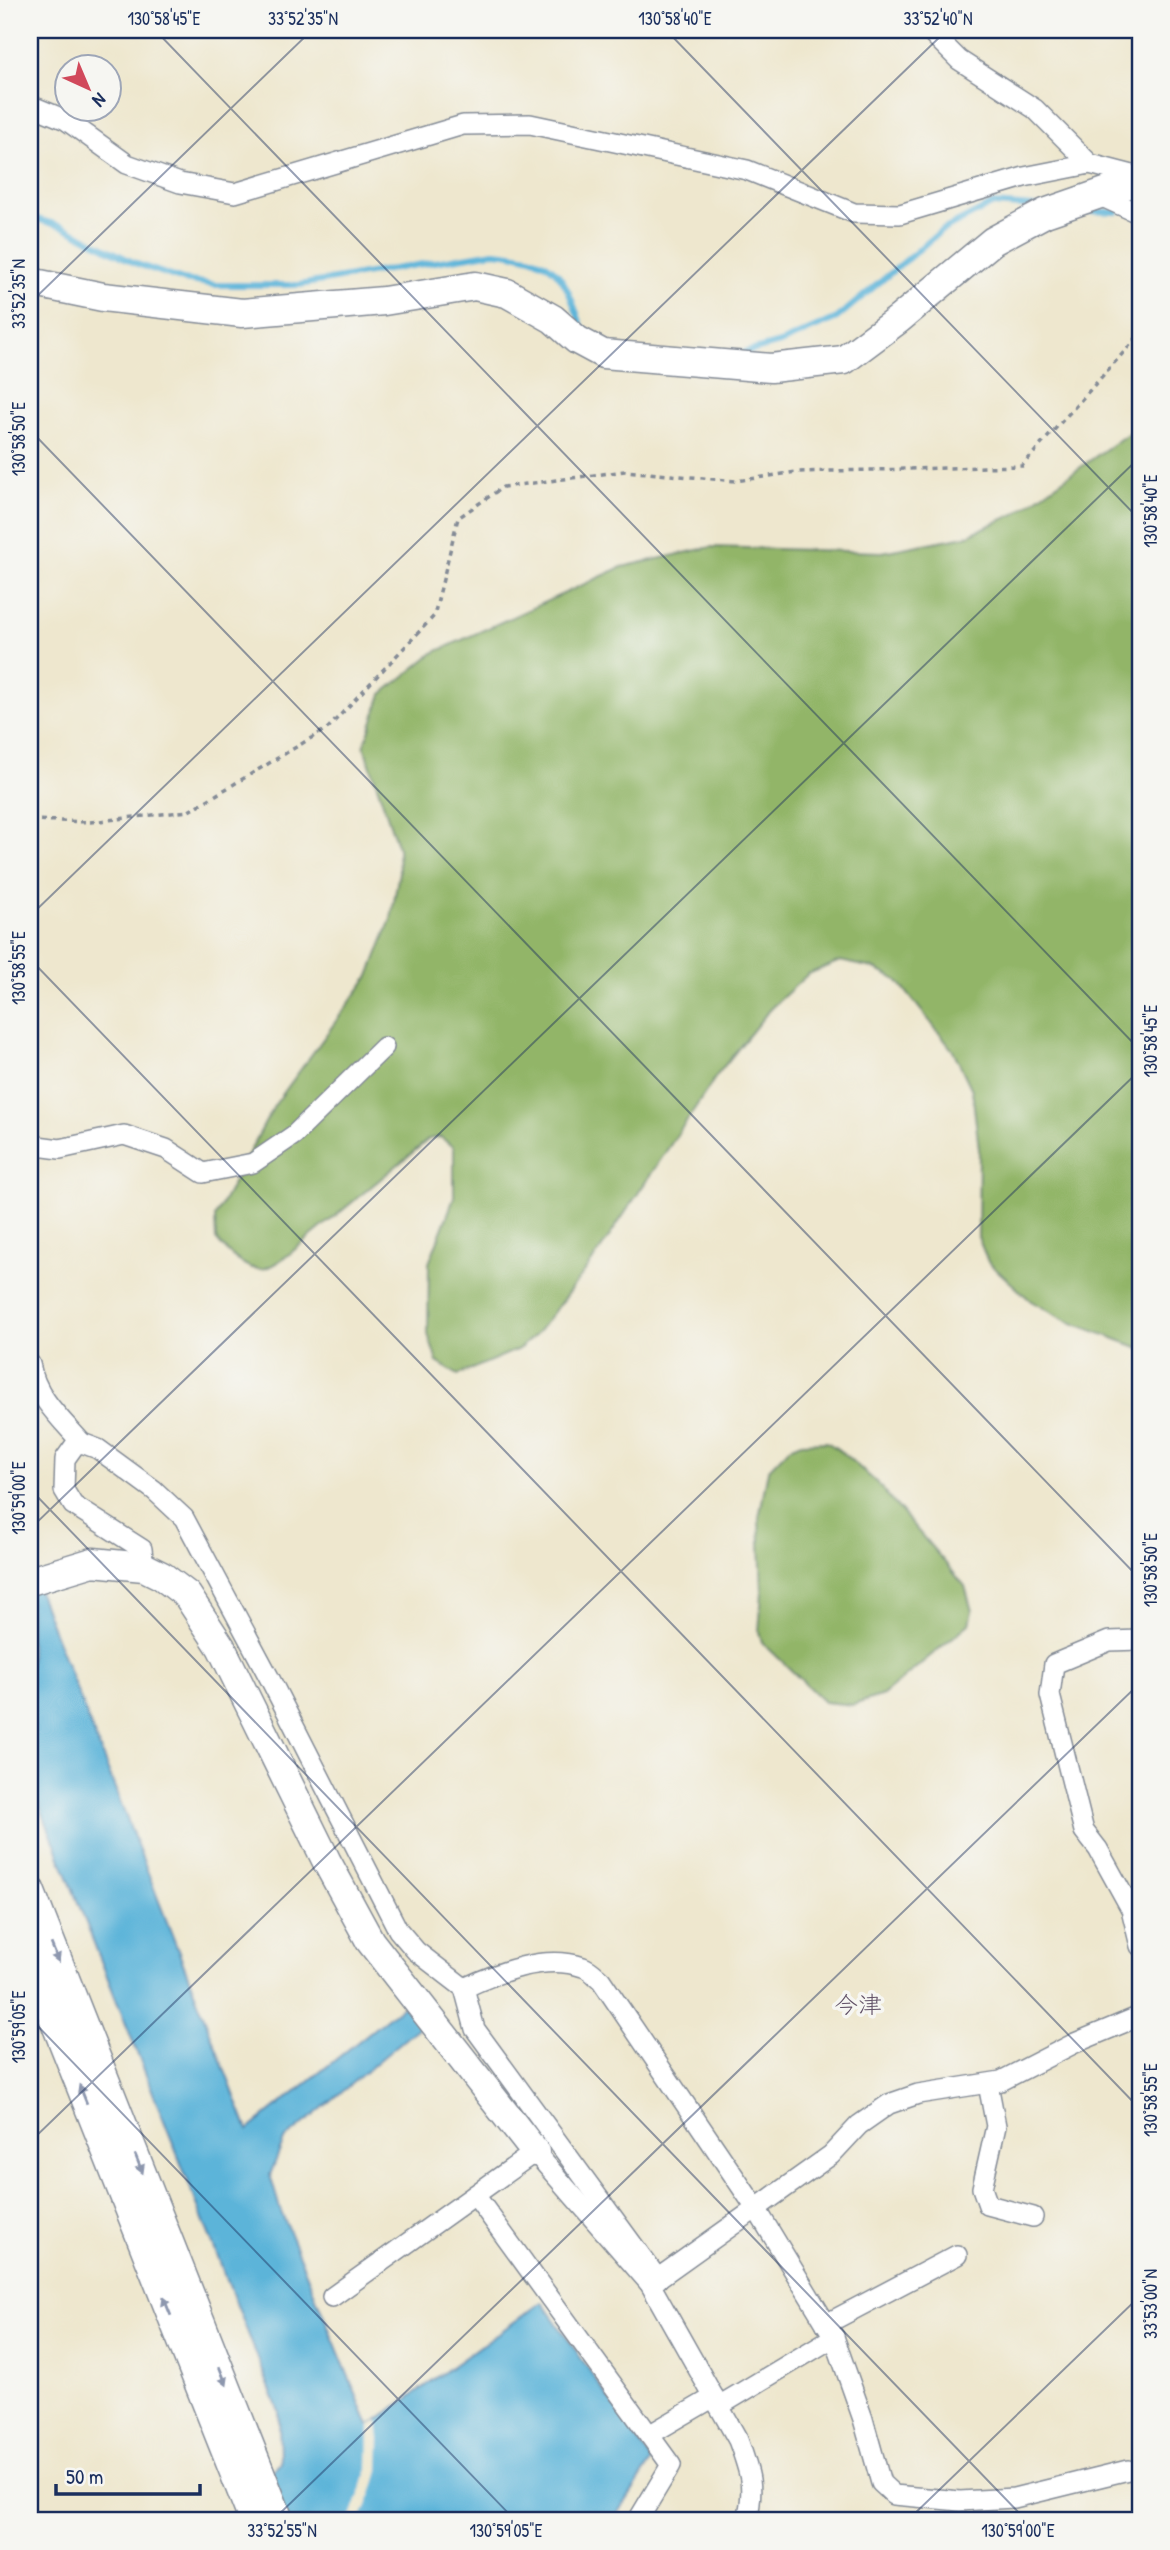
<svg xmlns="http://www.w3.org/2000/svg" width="1170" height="2550" viewBox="0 0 1170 2550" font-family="'Patrick Hand','Klee One',sans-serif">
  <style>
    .forest { fill: #92b568; stroke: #567263; stroke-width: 2 }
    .water { fill: #5cb4d9; stroke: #3c729c; stroke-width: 2 }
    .pier { fill: #eee7ce }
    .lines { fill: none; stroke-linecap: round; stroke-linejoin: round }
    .stream { stroke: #5cb4d9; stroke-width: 6 }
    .street-casing { stroke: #848b96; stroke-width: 22 }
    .secondary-casing { stroke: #848b96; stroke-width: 31 }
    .path { stroke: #848b96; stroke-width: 3.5; stroke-dasharray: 5 5; stroke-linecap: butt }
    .street { stroke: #fff; stroke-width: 19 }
    .secondary { stroke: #fff; stroke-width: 28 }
    .oneway { fill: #8d97ae }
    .ticks { fill: none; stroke: #1b2f5e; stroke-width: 2; stroke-opacity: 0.45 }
    .labels { text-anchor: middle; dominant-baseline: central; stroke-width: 7; stroke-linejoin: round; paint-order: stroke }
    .quarter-label { font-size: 24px; fill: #615167; stroke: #f6f6f2 }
    .neatline { fill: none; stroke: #1b2f5e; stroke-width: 2.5 }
    .ticks-label { font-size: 18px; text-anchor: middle; fill: #1b2f5e }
  </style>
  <rect width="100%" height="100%" fill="#f6f6f2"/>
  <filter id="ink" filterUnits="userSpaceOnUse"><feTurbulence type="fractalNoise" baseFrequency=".0143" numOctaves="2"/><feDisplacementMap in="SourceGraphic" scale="14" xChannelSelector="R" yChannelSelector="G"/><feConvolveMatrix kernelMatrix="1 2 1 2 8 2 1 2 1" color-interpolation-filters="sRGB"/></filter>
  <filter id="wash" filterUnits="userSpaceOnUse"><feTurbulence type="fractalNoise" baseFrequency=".00686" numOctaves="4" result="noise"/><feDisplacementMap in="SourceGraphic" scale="28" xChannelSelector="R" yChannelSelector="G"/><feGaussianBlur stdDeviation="1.57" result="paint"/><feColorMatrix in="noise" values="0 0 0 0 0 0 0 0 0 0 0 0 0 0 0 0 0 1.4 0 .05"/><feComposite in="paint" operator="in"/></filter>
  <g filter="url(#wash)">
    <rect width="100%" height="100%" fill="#eee7ce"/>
    <g class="forest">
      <path d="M1140 425V1348L1067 1321 1031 1301 988 1262 978 1237 979 1149 972 1090 954 1052 897 980 873 968 840 961 808 974 770 1009 717 1075 597 1255 539 1331 519 1349 458 1375 437 1362 428 1334 429 1263 454 1198V1147L440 1137 429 1139 287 1256C280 1260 270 1268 262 1269 245 1271 225 1250 216 1239L215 1217 274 1106 369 976 391 919 399 872 398 848 364 746 382 694 433 653 622 567 711 547 882 552 966 536 1015 514Z"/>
      <polygon points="827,1442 842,1452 877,1483 965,1586 972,1611 969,1624 883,1695 853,1705 824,1702 762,1642 759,1632 762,1591 759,1518 768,1470 789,1448 801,1443"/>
    </g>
    <polygon class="water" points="30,1570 248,2130 406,2003 424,2023 284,2140 270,2175 281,2212 369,2426 542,2302 652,2461 614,2520 226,2520 280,2463 279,2412 30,1781"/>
    <polygon class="pier" points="378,2420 380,2439 379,2471 373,2491 361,2520 350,2520 368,2470 369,2426"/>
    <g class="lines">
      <g class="stream">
        <polyline points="1086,211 1117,212"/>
        <path d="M30 217 64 227 137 264 183 280 216 285H299L494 252C560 258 562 272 583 330"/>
        <polyline points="743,353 780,343 837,318 941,231 993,204 1034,207"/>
      </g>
    </g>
  </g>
  <g filter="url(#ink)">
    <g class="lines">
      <defs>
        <g id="street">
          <polyline points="929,30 959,60 1035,109 1090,164"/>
          <polyline points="30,108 37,108 66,120 127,164 180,183 235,193 463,125 530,124 747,170 854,213 900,214 1024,177 1090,164 1140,177"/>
          <polyline points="1098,195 1140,214"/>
          <polyline points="30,1145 60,1149 124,1135 166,1149 203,1173 253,1163 294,1135 384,1047"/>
          <path d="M30 1364C36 1397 60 1418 82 1443"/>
          <polyline points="144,1567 142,1549 73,1505 64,1490 65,1459 75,1445 82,1443 98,1449 154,1490 184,1518 270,1679 398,1930 416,1951 464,1988 475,2029 658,2279"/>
          <polyline points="1140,1640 1109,1641 1054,1664 1050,1695 1084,1831 1098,1849 1131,1909 1140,1946"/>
          <path d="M464 1988C499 1972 545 1954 583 1967 590 1969 596 1976 601 1980L757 2210 834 2337 863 2419 881 2483 894 2495 960 2501 1014 2498 1128 2470"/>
          <polyline points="988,2084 996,2126 982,2188 988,2205 1033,2217"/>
          <polyline points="475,2195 671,2465 638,2520"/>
          <path d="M650 2284 738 2440C750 2473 755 2486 747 2520"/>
          <polyline points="332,2297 535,2152 650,2284 831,2155 859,2125 889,2104 918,2094 1001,2081 1075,2043 1140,2016"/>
          <polyline points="826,2324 957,2255"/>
          <polyline points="719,2406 834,2337"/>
          <polyline points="649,2435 714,2397"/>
        </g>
        <g id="secondary">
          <polyline points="30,282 103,297 242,313 384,301 475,286 507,293 553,319 577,340 603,354 771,368 844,360 899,319 993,241 1045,213 1140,180"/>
          <polyline points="30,1581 93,1562 144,1567 162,1576 187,1595 221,1647 327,1862 370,1941 535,2152"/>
          <polyline points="30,1890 279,2520"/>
          <polyline points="30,1959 253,2520"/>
        </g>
      </defs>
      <use href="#street" class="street-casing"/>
      <use href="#secondary" class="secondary-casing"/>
      <g class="path">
        <polyline points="30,820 90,822 189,811 328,728 434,616 458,518 503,487 625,471 736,481 796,472 1022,466 1140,334"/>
        <polyline points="1134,2487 1140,2505"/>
      </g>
      <use href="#street" class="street"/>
      <use href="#secondary" class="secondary"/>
    </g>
    <defs><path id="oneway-solid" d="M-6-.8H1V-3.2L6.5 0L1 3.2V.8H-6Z" transform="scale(1.75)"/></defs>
    <g class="oneway">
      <use href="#oneway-solid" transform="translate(55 1953) rotate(68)"/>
      <use href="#oneway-solid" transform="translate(83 2094) rotate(-112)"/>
      <use href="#oneway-solid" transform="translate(139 2164) rotate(68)"/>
      <use href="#oneway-solid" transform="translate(167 2306) rotate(-112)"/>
      <use href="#oneway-solid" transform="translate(223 2376) rotate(68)"/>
    </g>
  </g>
  <path class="ticks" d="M155 30 1140 1050M666 30 1140 520M30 303 312 30M30 430 1140 1579M30 916 947 30M30 959 1140 2109M30 1489 1026 2520M30 1529 1140 457M30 2018 515 2520M30 2142 1140 1070M273 2520 1140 1683M908 2520 1140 2296"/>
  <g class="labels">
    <g class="quarter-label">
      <text x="858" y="2004">今津</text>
    </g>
  </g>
  <rect width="1170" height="2550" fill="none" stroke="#f6f6f2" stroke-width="77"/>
  <g transform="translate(88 88) rotate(136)"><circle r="33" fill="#f6f6f2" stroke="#9ea6b7" stroke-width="2"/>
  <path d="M0-5L12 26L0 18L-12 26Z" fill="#d1495b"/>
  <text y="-10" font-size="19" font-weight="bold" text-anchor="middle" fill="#1b2f5e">N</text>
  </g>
  <path d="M56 2484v10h144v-10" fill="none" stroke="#1b2f5e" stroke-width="3.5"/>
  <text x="66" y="2484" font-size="21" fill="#1b2f5e" stroke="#f6f6f2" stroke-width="5" paint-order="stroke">50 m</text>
  <rect x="38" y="38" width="1094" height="2474" class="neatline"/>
  <g class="ticks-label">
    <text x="164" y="25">130°58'45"E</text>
    <text x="303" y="25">33°52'35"N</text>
    <text x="675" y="25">130°58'40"E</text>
    <text x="938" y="25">33°52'40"N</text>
    <text transform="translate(19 294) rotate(-90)" y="6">33°52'35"N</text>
    <text transform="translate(19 439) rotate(-90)" y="6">130°58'50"E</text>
    <text transform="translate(1151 511) rotate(-90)" y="6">130°58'40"E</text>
    <text transform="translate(19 968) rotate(-90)" y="6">130°58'55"E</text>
    <text transform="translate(1151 1041) rotate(-90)" y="6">130°58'45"E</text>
    <text transform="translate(19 1498) rotate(-90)" y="6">130°59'00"E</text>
    <text transform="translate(1151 1570) rotate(-90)" y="6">130°58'50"E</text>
    <text transform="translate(19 2027) rotate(-90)" y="6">130°59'05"E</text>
    <text transform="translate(1151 2100) rotate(-90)" y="6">130°58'55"E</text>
    <text transform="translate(1151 2304) rotate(-90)" y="6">33°53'00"N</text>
    <text x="282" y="2537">33°52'55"N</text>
    <text x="506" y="2537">130°59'05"E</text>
    <text x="1018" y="2537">130°59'00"E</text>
  </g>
</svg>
